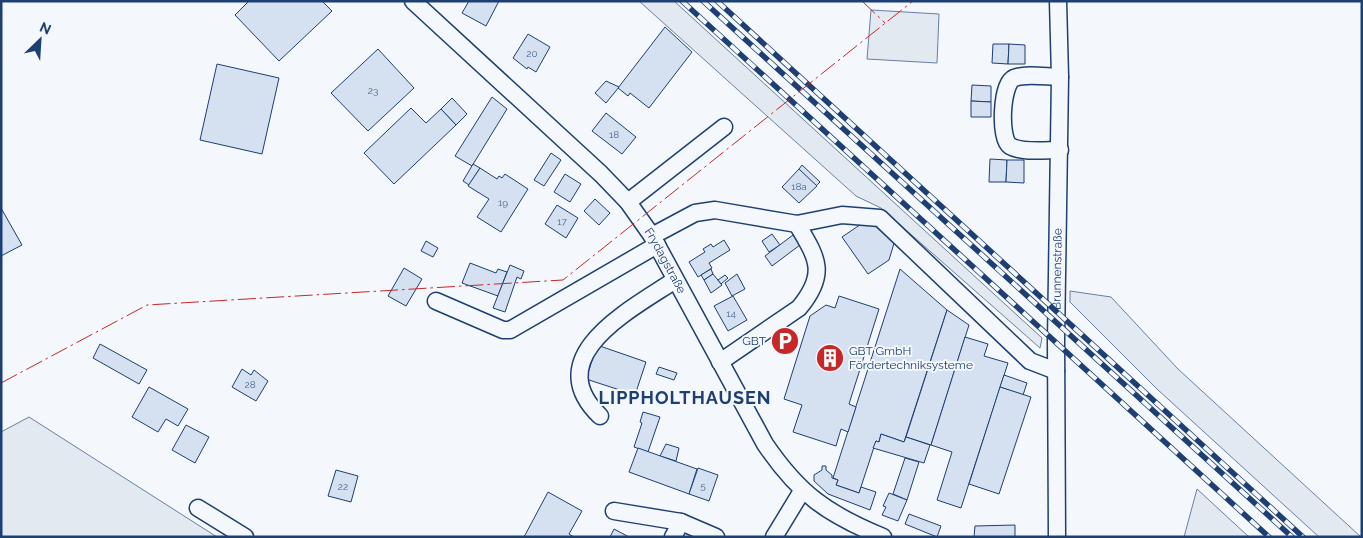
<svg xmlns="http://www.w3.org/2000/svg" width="1363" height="538" viewBox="0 0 1363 538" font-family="Raleway,sans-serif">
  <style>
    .green { fill: #e3e9f0; stroke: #687fa3 }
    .building { fill: #d5e0f0; stroke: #1d3f73 }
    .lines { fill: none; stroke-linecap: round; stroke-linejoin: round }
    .minor-casing { stroke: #1d3f73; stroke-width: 19 }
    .minor { stroke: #f4f7fb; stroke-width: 16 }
    .rail-casing { stroke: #1d3f73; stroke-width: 5.5 }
    .rail { stroke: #f4f7fb; stroke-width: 4; stroke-dasharray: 11; stroke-linecap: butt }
    .power { stroke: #c62828; stroke-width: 1; stroke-dasharray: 18 4 2.5 4; stroke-linecap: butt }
    .labels { text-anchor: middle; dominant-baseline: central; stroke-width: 4; stroke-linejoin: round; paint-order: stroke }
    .number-label { font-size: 10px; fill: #4b6792 }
    .street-label { font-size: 12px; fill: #1d3f73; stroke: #f4f7fb }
    .poi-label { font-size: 12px; fill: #1d3f73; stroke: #f4f7fb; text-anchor: end }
    .district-label { font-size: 18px; font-weight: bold; letter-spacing: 1px; fill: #1d3f73; stroke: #f4f7fb }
  </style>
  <rect width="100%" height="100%" fill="#f4f7fb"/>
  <g class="green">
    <polygon points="639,1 674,1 1042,338 1040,348 881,208 856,196"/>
    <polygon points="871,10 939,14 937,63 867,59"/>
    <polygon points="1070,291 1111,297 1178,369 1361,537 1319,537 1157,389 1070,302"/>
    <polygon points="29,417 217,537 1,537 1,432"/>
    <polygon points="1197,489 1249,537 1184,537"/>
  </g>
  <g class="building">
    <polygon points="249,1 322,1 332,11 279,61 235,15"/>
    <polygon points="469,1 499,1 486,26 462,13"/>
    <polygon points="665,27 692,52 649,108 630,93 628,96 618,88"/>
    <polygon points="528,34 550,47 536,72 528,67 527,69 513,58"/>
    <polygon points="993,44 1009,44 1008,64 992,63"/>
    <polygon points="1009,44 1025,45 1025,64 1008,64"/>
    <polygon points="378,49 414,88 368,131 331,93"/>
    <polygon points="217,64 279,78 262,154 200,140"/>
    <polygon points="606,81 619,87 606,103 595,93"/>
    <polygon points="972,85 991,86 991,102 971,101"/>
    <polygon points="492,97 507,109 472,166 455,156"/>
    <polygon points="452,98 467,114 456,125 441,109"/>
    <polygon points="971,101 991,102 991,117 971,117"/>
    <polygon points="411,108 426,123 441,109 456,125 394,184 364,153"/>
    <polygon points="606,113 636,137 622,154 592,131"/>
    <polygon points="551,153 561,160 544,186 534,180"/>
    <polygon points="990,159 1007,160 1006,182 989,182"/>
    <polygon points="1007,160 1024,160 1024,183 1006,182"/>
    <polygon points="473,164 480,168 469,185 463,181"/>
    <polygon points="802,165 820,182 816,186 799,169"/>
    <polygon points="480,168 497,179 499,176 502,178 505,174 528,189 501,232 477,217 489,199 468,186"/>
    <polygon points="799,169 817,186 799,203 782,187"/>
    <polygon points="565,174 581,184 570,202 554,192"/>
    <polygon points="595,199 610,213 599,225 584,211"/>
    <polygon points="557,205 578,218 566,238 545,224"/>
    <polygon points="1,208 22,245 1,256"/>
    <polygon points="870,218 895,240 889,260 868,274 842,237"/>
    <polygon points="772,234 780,245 769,252 762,241"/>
    <polygon points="793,235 800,245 772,266 765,256"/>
    <polygon points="724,240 730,250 709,263 712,268 698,277 689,262 705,252 703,249 711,244 713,247"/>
    <polygon points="426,241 438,248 433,257 421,251"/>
    <polygon points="470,263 496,273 498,269 507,272 498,296 462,283"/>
    <polygon points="510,265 524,271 521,279 517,277 505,312 493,308"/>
    <polygon points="404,268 422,279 406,306 388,296"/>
    <polygon points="711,269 713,274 704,280 701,275"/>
    <polygon points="900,269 947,310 904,442 881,434 879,442 876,441 859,493 836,485 838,480 833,478"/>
    <polygon points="713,274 722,285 711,293 704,280"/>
    <polygon points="737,274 745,289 732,296 725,283"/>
    <polygon points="725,275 728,278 721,284 718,280"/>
    <polygon points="733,296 747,320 728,331 714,306"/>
    <polygon points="839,296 879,309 849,404 856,407 848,432 841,429 836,446 793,432 802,405 784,399 810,316 826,305 835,308"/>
    <polygon points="947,310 969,325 931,445 906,437"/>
    <polygon points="965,337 988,344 984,356 1008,363 961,508 937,500 952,452 931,445"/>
    <polygon points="100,344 147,370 139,384 93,358"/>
    <polygon points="597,345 646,362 635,395 586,379"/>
    <polygon points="659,367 677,373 674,380 656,374"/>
    <polygon points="242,369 251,375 254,370 268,381 256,401 232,387"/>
    <polygon points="1004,375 1027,383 1023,395 1000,387"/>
    <polygon points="149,387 188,409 178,426 166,419 158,432 132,417"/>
    <polygon points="1000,387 1031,397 999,494 969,484"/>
    <polygon points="643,412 660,417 648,452 634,447 642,423 640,422"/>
    <polygon points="186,425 209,437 195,463 172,450"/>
    <polygon points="881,434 904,442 906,437 930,445 924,463 873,448 876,441 879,442"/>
    <polygon points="666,444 679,448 676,461 660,456"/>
    <polygon points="638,448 697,469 689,494 629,472"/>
    <polygon points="905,458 919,462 907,500 893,494"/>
    <polygon points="822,466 826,466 826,470 832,475 832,478 838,480 836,485 859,493 861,487 876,492 870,510 828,494 814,481 814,475 822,470"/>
    <polygon points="698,468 718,475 709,501 689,494"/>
    <polygon points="336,470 358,476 351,502 328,496"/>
    <polygon points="548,492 582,511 569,534 574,537 524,537"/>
    <polygon points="889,493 907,500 898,521 882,515 886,507 883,506"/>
    <polygon points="909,514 941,526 937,537 905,524"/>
    <polygon points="1015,525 1015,537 974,537 975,526"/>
    <polygon points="614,529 629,537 610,537"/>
  </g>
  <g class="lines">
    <defs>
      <g id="minor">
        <path id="s1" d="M413 1 601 174 628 202 652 236 765 444C799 494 827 514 883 537"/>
        <path d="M1060 150C1046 150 1022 153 1010 146 999 139 1001 84 1014 78 1026 73 1047 77 1060 77"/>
        <polyline points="628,202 724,127"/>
        <polyline points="652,236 695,213 715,210 797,224 842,215 880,218 1030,361 1056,371"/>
        <polyline points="436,301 503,330 510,330 657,245"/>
        <path d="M720 362 799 308C828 273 817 258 797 224"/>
        <path d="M600 416C538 356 632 309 675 280"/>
        <polyline points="198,508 245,537"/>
        <polyline points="614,511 681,522 716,537"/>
        <polyline points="673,537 681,522"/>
        <polyline points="774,537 802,491"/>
        <path id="s2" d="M1057 537 1056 341 1060 77 1058 1"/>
      </g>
    </defs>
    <use href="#minor" class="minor-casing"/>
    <use href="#minor" class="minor"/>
    <defs>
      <g id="rail">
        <polyline points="682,1 1269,537"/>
        <polyline points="703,1 1292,537"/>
        <polyline points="717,1 1303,537"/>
      </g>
    </defs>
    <use href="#rail" class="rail-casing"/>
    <use href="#rail" class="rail"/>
    <g class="power">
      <polyline points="862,1 885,23"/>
      <polyline points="1,383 147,305 563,280 913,1"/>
    </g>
  </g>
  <defs>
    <symbol id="parking-disc" viewBox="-11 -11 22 22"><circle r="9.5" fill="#c62828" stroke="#f4f7fb"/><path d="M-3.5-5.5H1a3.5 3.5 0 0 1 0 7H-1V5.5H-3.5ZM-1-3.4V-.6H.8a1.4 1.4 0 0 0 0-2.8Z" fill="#fff"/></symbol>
    <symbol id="building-disc" viewBox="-11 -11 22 22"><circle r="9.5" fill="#c62828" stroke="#f4f7fb"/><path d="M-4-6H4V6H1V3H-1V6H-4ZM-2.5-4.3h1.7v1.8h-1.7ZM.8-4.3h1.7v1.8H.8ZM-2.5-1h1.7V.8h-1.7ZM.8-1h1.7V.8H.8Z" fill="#fff"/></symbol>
  </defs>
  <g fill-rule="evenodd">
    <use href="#parking-disc" x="769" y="325" width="32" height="32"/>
    <use href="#building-disc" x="814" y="342" width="32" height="32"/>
  </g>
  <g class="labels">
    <g class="number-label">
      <text x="532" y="53">20</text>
      <text x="373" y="90">23</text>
      <text x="614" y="134">18</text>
      <text x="799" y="186">18a</text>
      <text x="503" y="202">19</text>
      <text x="562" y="221">17</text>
      <text x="731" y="313">14</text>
      <text x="250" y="384">28</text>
      <text x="703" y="485">5</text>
      <text x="343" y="486">22</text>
    </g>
    <g class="street-label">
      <text stroke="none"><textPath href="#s1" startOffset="364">Frydagstraße</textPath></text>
      <text stroke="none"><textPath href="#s2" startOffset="268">Brunnenstraße</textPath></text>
    </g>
    <g class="poi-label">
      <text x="766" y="341">GBT</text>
      <text x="849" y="351" text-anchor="start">GBT GmbH<tspan x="849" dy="14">Fördertechniksysteme</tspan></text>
    </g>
    <g class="district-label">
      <text x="685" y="397">LIPPHOLTHAUSEN</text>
    </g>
  </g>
  <rect width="1363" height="538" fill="none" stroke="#1d3f73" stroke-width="5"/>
  <g transform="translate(40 40) rotate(25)" stroke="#f4f7fb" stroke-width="4" paint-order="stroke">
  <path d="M0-4L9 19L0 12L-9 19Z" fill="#1d3f73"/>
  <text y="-8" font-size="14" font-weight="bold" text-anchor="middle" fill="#1d3f73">N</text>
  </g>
</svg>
